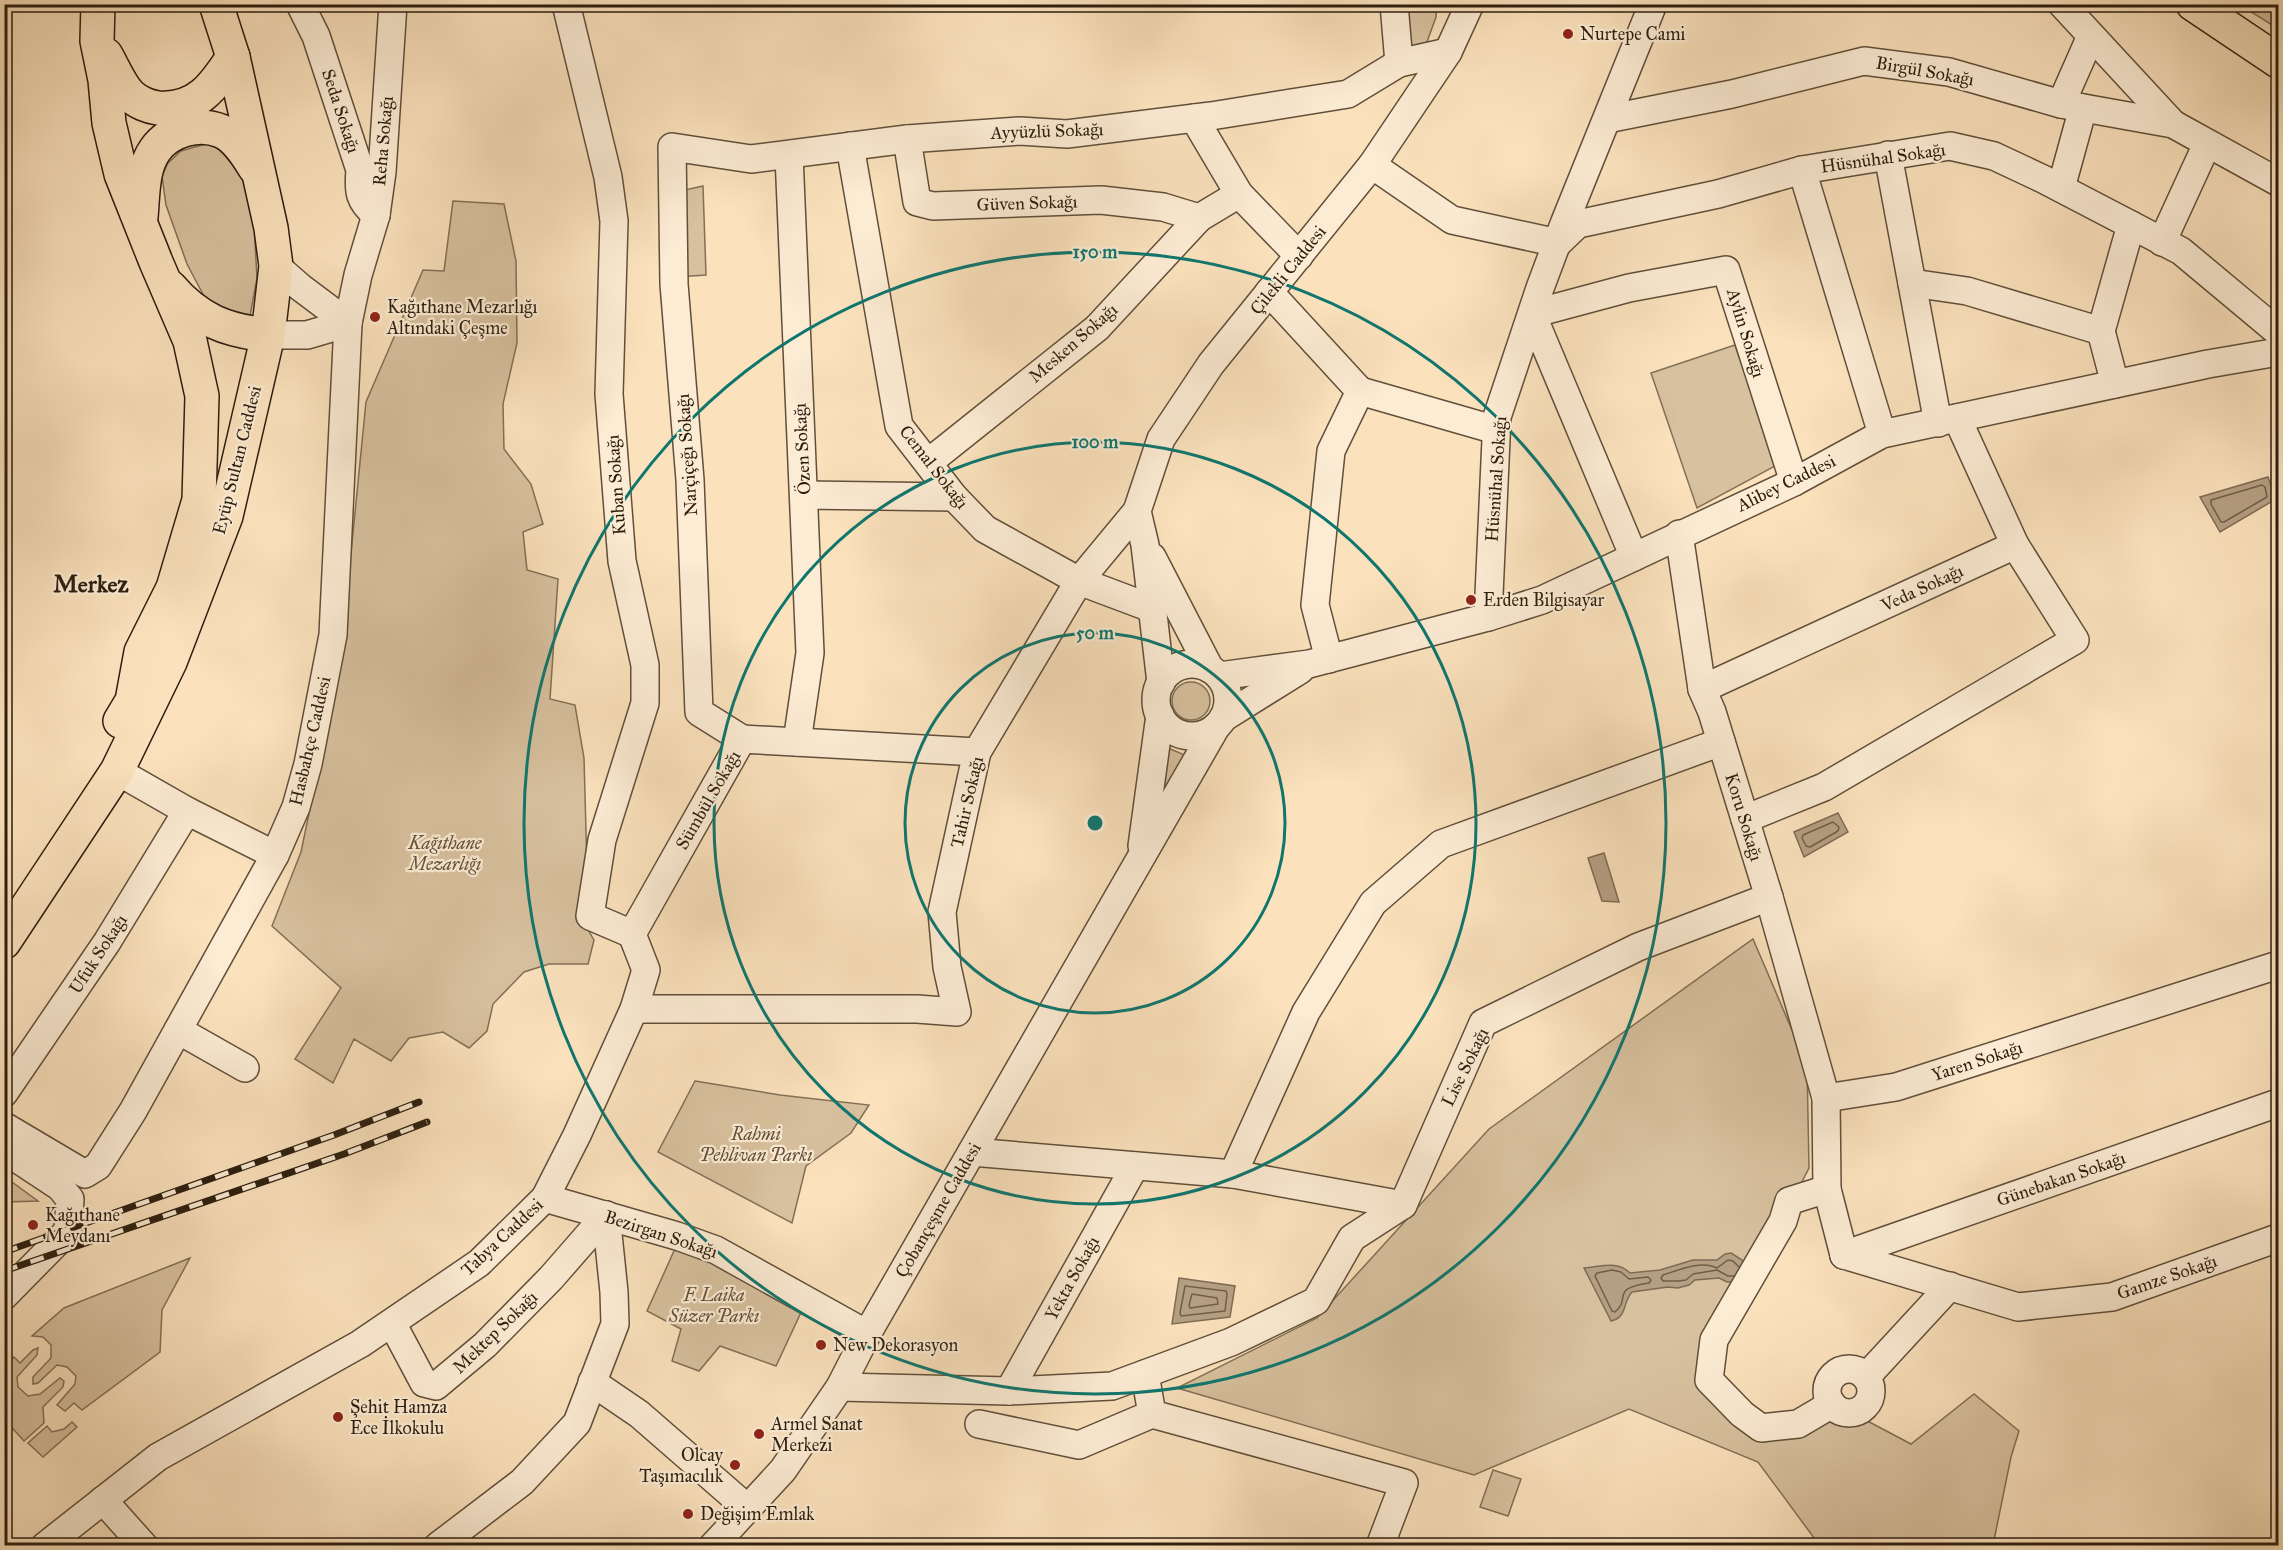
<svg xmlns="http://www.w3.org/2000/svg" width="2283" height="1550" viewBox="0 0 2283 1550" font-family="'IM FELL Great Primer',serif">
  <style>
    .green { fill: #d8c19f; stroke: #827057; stroke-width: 1.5 }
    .water { fill: #b59f82; stroke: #7e6b54; stroke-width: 1.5 }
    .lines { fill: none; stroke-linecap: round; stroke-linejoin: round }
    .shore { stroke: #705e48; stroke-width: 1.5 }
    .minor-casing { stroke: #604f3a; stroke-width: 30 }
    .major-casing { stroke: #2c1e0f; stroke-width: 36 }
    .minor { stroke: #fcecd4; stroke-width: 27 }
    .major { stroke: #fbe2bd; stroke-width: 33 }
    .rail-casing { stroke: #2c1e0f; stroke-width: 7 }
    .rail { stroke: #fcecd4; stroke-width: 4.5; stroke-dasharray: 14; stroke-linecap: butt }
    .ring { fill: none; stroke: #0f766e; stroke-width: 3 }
    .poi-dot { fill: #8f2418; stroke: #fcecd4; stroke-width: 2 }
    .labels { text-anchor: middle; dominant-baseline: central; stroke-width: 4.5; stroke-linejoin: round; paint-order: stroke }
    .poi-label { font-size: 18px; fill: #2c1e0f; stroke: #fcecd4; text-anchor: start }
    .street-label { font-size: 18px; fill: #2c1e0f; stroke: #fcecd4 }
    .park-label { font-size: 18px; font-style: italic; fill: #604f3a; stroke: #fcecd4 }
    .district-label { font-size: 24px; font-weight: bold; fill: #2c1e0f; stroke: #fcecd4 }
    .centre { fill: #0f766e; stroke: #fcecd4; stroke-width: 3 }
    .ring-label { font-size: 18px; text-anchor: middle; font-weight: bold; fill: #0f766e; stroke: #fcecd4; stroke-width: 4.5; stroke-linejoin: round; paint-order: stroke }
  </style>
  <rect width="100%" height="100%" fill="#fbe2bd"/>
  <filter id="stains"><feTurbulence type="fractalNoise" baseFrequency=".00333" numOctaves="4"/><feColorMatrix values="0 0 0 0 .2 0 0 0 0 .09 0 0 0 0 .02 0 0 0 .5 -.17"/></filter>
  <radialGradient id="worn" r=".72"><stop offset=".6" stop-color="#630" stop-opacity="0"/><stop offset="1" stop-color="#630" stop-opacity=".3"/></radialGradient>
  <g class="green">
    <polygon points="1400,5 1437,5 1436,17 1423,53 1404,53"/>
    <polygon points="2240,5 2278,5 2278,27 2277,28"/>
    <polygon points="209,143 221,148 244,173 254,225 257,278 250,316 227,309 206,300 187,264 166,205 162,176 168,163 181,151"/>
    <polygon points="703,186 706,275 677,277 680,191"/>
    <polygon points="453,201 504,204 516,261 517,343 503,404 504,449 531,484 543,524 523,532 527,570 558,579 550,699 575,705 584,758 587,868 579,914 594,940 588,964 549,964 524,972 493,1004 487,1031 469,1048 443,1032 409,1038 391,1061 354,1039 333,1083 295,1059 341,988 272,926 301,852 340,664 366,402 423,270 444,271"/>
    <polygon points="1735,345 1777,465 1697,508 1651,373"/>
    <circle cx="1191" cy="701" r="19"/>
    <polygon points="1168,748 1187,756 1160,805"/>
    <polygon points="1753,939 1807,1065 1809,1168 1700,1381 1749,1430 1830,1412 1860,1417 1911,1444 1974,1394 2019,1431 2011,1457 1993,1545 1820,1546 1758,1462 1629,1409 1474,1475 1177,1388 1317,1318 1489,1129"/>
    <polygon points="695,1081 780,1095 869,1105 851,1133 806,1166 792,1223 658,1152"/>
    <polygon points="4,1177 5,1177 38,1201 5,1202"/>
    <polygon points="678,1242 804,1306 776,1366 720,1346 699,1371 672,1361 681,1329 647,1311"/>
    <polygon points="190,1258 162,1310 160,1352 82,1410 74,1403 65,1411 57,1405 75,1384 76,1376 67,1367 57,1365 38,1383 33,1384 33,1377 51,1358 51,1345 43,1337 32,1336 64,1308"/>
    <polygon points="38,1348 37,1355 17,1377 18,1387 28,1396 40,1394 60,1378 64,1381 63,1387 43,1407 44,1423 24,1441 5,1420 5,1366 14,1357 20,1363 33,1350"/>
    <polygon points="72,1422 77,1427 43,1457 28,1443 47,1426 52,1432 64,1429"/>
    <polygon points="1493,1470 1521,1479 1508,1516 1480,1507"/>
  </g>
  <g class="water">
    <polygon points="2268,477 2276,499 2220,532 2200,497"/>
    <polygon points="1838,813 1848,832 1804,857 1794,832"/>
    <polygon points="1604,853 1619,902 1602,901 1588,858"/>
    <path d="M1731 1253 1742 1260 1748 1269 1741 1282H1727L1719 1278 1695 1280 1689 1285 1678 1288 1668 1287 1632 1292C1622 1303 1628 1317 1611 1321L1584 1268C1601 1267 1617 1260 1630 1273L1660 1270 1693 1260H1717L1725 1254Z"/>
    <polygon points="1179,1278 1235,1286 1230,1317 1172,1324"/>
  </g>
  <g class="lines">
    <g class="shore">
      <polygon points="2262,485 2265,487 2267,497 2224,522 2221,522 2211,504 2211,500"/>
      <polygon points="1833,822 1839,827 1838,831 1810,847 1806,846 1802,838 1803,835"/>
      <path d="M1612 1270 1621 1272 1629 1279 1648 1277 1651 1280 1649 1283C1609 1289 1632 1298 1615 1312L1612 1311 1595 1276 1597 1273Z"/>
      <path d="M1734 1276H1728L1717 1270 1693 1274 1686 1280 1678 1281H1663L1661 1278 1663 1275C1679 1270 1701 1260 1717 1268L1728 1260 1733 1261 1739 1267"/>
      <polygon points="1185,1286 1226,1291 1227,1294 1225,1311 1181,1316 1180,1313"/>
      <polygon points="1192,1294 1217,1298 1218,1304 1190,1308 1189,1305"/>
    </g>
    <defs>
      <g id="minor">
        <path d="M300 4 316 36 360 170C358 192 359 201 376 215"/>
        <polyline points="566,4 608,177 614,221 609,394 622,561 645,665 645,703 602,840 590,916 632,934"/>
        <polyline points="1394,4 1399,63"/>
        <polyline points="2062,4 2173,124"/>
        <polyline points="2061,104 2091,36"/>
        <polyline points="1194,118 1239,194 1299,256"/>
        <polyline points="1607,119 1732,94 1864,61 1949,72 2061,104 2173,124 2278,182"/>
        <polyline points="907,139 917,202 933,206 1101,200 1163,207 1199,218"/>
        <polyline points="850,146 899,426 954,497 985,529 1079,581 1151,608"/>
        <polyline points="789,155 810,653 797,742"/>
        <polyline points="1888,155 1938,423"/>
        <polyline points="1372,165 1452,220 1558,243 1578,224 1718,194 1802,170 1950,146 1994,156 2043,179 2181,251 2278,332"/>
        <polyline points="1802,170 1882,434"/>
        <polyline points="2061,188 2083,108"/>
        <polyline points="2162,242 2207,144"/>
        <polyline points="276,266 300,287 348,323"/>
        <polyline points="1912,283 1967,291 2101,331 2115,384"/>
        <polyline points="1269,292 1360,391 1331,451 1315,605 1329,659"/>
        <polyline points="2101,331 2131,225"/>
        <polyline points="268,335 307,335 348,323"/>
        <polyline points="1360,391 1496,430"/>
        <polyline points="929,462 1097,328 1199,218 1239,194"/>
        <polyline points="804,495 954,497"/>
        <polyline points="1679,534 1702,689 1712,712 1769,897 1826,1098"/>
        <polyline points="1152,557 1210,669"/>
        <polyline points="1634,557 1532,314 1629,288 1726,270 1794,482"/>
        <polyline points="1488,617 1497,417 1540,288 1564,224 1653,4"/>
        <circle cx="1192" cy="700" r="36"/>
        <polyline points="1219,676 1309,664 1488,617 1542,600 1794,482 1882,434 2208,364 2278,352"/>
        <polyline points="1161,683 1145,545 1137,511 1161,439 1211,364 1372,165 1448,52 1470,4"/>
        <polyline points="1702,689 2015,545 1957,418"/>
        <polyline points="1223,718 1300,670"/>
        <polyline points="742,739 699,712 690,480 674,284 672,147 751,159 907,139 1020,131 1067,134 1211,116 1348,94 1399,63 1448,52"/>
        <polyline points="117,771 187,811 275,855"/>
        <polyline points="1745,819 1824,787 2075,640 2015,545"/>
        <polyline points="1142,846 1160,715"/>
        <polyline points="634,1009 646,970 632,934 742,739 977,752"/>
        <polyline points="178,1030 245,1068"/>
        <polyline points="4,1093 107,942 187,811"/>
        <polyline points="4,1126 85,1174 98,1166 133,1111 275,855 296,807 308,764 333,635 348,323 358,275 376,215 382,172 393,4"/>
        <polyline points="4,1150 60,1187 70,1199 68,1231 4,1296"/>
        <polyline points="972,1152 1233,1174 1306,1012 1373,903 1441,844 1721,742"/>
        <polyline points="1233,1174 1403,1205 1483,1023 1638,947 1769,897"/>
        <polyline points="1827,1189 1789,1201 1783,1221 1714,1340 1709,1380 1742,1414 1761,1428 1798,1424 1832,1404"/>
        <polyline points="545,1198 677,1236 716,1250 867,1334"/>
        <polyline points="1844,1255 1827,1189 1826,1098 1896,1087 2278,965"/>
        <polyline points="1844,1255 2278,1103"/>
        <polyline points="1844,1255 2018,1307 2112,1297 2278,1238"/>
        <polyline points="392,1323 424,1383 436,1386 485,1345 551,1278 606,1215"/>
        <circle cx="1849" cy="1391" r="22"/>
        <polyline points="1866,1377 1950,1286"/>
        <polyline points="592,1382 639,1414 747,1508"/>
        <polyline points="840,1387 1009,1391 1112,1386 1231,1342 1316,1301 1352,1238 1403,1205"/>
        <polyline points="1009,1391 1135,1166"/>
        <polyline points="1152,1414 1404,1483 1380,1546"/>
        <polyline points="979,1424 1079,1445 1152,1414 1145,1374"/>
        <polyline points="103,1500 144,1546"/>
        <polyline points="45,1546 158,1457 360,1344 479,1263 545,1198 577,1135 634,1009 917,1009 957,1012 947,967 942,912 977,752 1079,581 1137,511"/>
        <polyline points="438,1546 522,1482 577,1423 615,1324 614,1292 606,1215"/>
        <polyline points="713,1546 783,1470 840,1387 867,1334 1216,727"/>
      </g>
      <g id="major">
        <polyline points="98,4 97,41 105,80 109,123 121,174 156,262 190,341 202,396 199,500 173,588 141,652 132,701 120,721"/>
        <polyline points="2193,4 2278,61"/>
        <path d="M106 55C113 67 120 85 130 95 137 102 149 107 158 108 197 111 214 86 233 57"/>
        <path d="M141 217C143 196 142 168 155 150 169 130 199 122 221 131 236 137 247 155 255 168"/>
        <path d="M170 287C198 320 227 331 268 335"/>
        <polyline points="4,942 117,771 170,662 226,516 268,335 276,266 271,228 233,57 216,4"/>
      </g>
    </defs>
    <use href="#minor" class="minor-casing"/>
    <use href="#major" class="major-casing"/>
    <use href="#minor" class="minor"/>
    <use href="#major" class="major"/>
    <defs>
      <g id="rail">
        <polyline points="4,1252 334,1135 419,1102"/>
        <polyline points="4,1271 344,1154 427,1122"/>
      </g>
    </defs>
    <use href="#rail" class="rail-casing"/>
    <use href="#rail" class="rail"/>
  </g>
  <g class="ring">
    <circle cx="1095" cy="823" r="190"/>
    <circle cx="1095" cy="823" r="381"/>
    <circle cx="1095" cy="823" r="571"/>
  </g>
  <g class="poi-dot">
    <circle cx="1568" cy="34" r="6"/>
    <circle cx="375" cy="317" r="6"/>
    <circle cx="1471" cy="600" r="6"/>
    <circle cx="33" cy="1225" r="6"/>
    <circle cx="821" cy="1345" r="6"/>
    <circle cx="338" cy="1417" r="6"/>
    <circle cx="759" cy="1434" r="6"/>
    <circle cx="735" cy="1465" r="6"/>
    <circle cx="688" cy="1514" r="6"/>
  </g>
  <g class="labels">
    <g class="poi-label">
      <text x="1580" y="34">Nurtepe Cami</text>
      <text x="387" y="307">Kağıthane Mezarlığı<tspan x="387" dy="21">Altındaki Çeşme</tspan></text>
      <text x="1483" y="600">Erden Bilgisayar</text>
      <text x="45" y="1215">Kağıthane<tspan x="45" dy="21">Meydanı</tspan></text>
      <text x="833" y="1345">New Dekorasyon</text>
      <text x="350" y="1407">Şehit Hamza<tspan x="350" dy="21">Ece İlkokulu</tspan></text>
      <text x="771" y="1424">Armel Sanat<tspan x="771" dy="21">Merkezi</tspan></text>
      <text x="723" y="1455" text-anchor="end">Olcay<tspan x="723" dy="21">Taşımacılık</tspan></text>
      <text x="700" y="1514">Değişim Emlak</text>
    </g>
    <g class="street-label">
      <text transform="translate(1925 71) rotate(10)">Birgül Sokağı</text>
      <text transform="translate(341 111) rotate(72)">Seda Sokağı</text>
      <text transform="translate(1047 131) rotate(-2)">Ayyüzlü Sokağı</text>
      <text transform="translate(383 141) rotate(-85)">Reha Sokağı</text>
      <text transform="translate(1883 158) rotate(-8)">Hüsnühal Sokağı</text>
      <text transform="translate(1027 203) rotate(-2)">Güven Sokağı</text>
      <text transform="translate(1288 270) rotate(-51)">Çilekli Caddesi</text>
      <text transform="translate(1746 333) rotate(73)">Aylin Sokağı</text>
      <text transform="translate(1073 343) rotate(-41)">Mesken Sokağı</text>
      <text transform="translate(802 449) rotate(-93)">Özen Sokağı</text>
      <text transform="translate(687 455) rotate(-94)">Narçiçeğı Sokağı</text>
      <text transform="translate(237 460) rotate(-76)">Eyüp Sultan Caddesi</text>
      <text transform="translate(934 467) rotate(52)">Cemal Sokağı</text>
      <text transform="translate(1496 479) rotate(-86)">Hüsnühal Sokağı</text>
      <text transform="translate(1786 483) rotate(-26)">Alibey Caddesi</text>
      <text transform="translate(616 485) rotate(-94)">Kuban Sokağı</text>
      <text transform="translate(1922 588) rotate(-25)">Veda Sokağı</text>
      <text transform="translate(310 741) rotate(-77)">Hasbahçe Caddesi</text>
      <text transform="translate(708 800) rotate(-60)">Sümbül Sokağı</text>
      <text transform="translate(967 802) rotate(-77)">Tahir Sokağı</text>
      <text transform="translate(1744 817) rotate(73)">Koru Sokağı</text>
      <text transform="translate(98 954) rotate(-57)">Ufuk Sokağı</text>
      <text transform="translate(1977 1061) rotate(-18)">Yaren Sokağı</text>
      <text transform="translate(1465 1067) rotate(-64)">Lise Sokağı</text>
      <text transform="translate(2061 1179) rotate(-19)">Günebakan Sokağı</text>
      <text transform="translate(938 1210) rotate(-60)">Çobançeşme Caddesi</text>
      <text transform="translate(661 1234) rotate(18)">Bezirgan Sokağı</text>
      <text transform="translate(502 1237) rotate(-43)">Tabya Caddesi</text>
      <text transform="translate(2167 1277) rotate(-19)">Gamze Sokağı</text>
      <text transform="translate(1072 1278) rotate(-61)">Yekta Sokağı</text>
      <text transform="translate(495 1332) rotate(-44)">Mektep Sokağı</text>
    </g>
    <g class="park-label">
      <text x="445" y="843">Kağıthane<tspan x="445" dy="21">Mezarlığı</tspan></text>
      <text x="756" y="1134">Rahmi<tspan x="756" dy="21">Pehlivan Parkı</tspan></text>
      <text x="714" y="1295">F. Laika<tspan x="714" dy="21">Süzer Parkı</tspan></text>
    </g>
    <g class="district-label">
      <text x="91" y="584">Merkez</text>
    </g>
  </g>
  <circle cx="1095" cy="823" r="9" class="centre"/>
  <g class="ring-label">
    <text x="1095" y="258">150 m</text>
    <text x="1095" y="448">100 m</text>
    <text x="1095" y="639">50 m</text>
  </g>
  <rect width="2283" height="1550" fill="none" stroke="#fbe2bd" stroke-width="24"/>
  <rect x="6" y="6" width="2271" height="1538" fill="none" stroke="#2c1e0f" stroke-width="3"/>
  <rect x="12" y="12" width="2259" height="1526" fill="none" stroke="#2c1e0f" stroke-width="1.5"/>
  <rect width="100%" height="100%" filter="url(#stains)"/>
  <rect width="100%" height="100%" fill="url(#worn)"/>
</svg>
